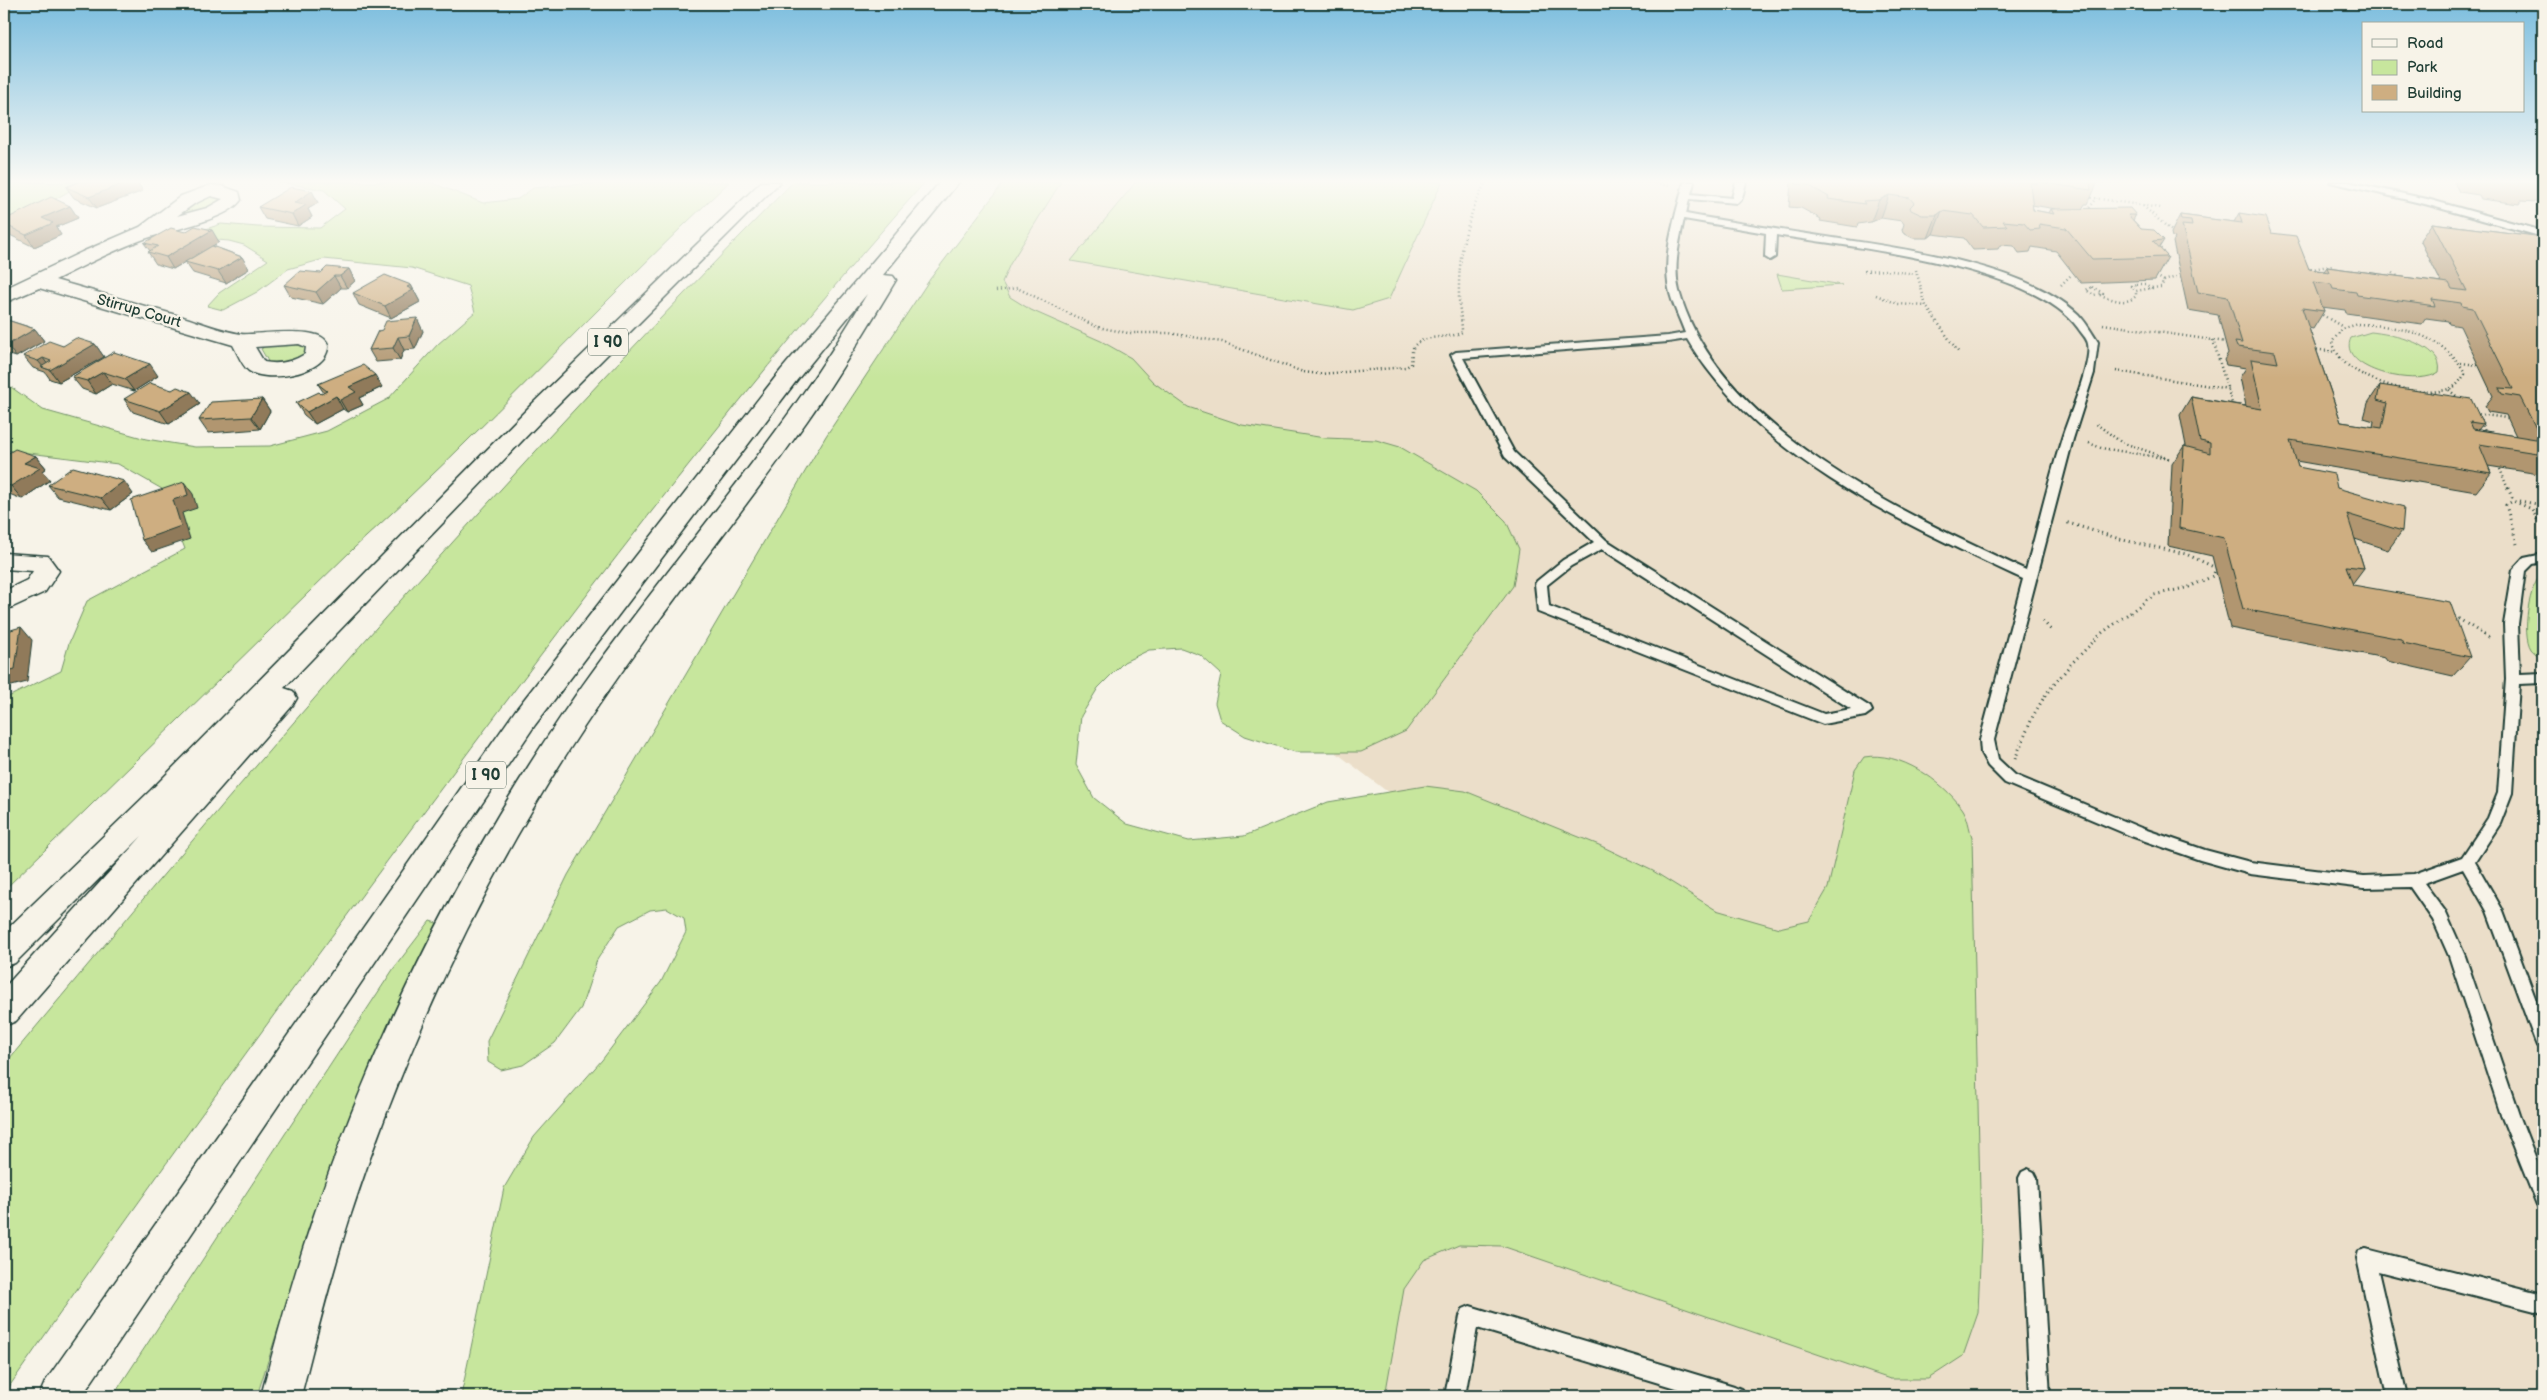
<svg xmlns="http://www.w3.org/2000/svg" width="2547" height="1400" viewBox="0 0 2547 1400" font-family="'Balsamiq Sans',sans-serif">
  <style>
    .built { fill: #ebdec9 }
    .green { fill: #c7e69d; stroke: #739268 }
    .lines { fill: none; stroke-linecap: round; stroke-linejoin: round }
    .service-casing { stroke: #1f3d34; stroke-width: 4 }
    .minor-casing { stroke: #1f3d34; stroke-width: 3 }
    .motorway-casing { stroke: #1f3d34; stroke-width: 3 }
    .path-far1 { stroke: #1f3d34; stroke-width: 2.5; stroke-dasharray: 1 3; stroke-linecap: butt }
    .path { stroke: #1f3d34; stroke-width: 3; stroke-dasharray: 1 4; stroke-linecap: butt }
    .service { fill: #f7f3e8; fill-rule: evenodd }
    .minor { fill: #f7f3e8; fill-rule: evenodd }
    .motorway { fill: #f7f3e8; fill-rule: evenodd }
    .wall { fill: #b1966f; stroke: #1f3d34; fill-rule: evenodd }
    .shaded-wall { fill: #907a5a; stroke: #1f3d34 }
    .building { fill: #ceae81; stroke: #1f3d34; fill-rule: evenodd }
    .labels { text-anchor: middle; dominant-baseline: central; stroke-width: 5; stroke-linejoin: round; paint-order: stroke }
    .far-street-label { font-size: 15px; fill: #1f3d34; stroke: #f7f3e8 }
    .shield { fill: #f7f3e8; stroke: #60746a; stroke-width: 1 }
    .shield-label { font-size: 16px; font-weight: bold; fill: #1f3d34 }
  </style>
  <rect width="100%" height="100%" fill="#f7f3e8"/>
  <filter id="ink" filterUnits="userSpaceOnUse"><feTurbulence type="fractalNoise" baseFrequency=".02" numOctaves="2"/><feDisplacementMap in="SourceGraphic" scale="10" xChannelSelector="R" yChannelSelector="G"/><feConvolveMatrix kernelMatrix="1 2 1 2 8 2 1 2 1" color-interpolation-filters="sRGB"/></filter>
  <g filter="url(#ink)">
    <polygon class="built" points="1058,182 2543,182 2543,1396 1368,1396 1389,793 1055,538 954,313"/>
    <g class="green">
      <polygon points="85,182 52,201 4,219 4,183"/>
      <path d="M279 182H430L483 203 518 199 533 188 567 185 624 182H729C602 301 484 431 354 548L4 890V699L61 671 69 643 87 601 185 549 162 489 118 464 4 450V382L43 410 146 439 195 447 270 446 327 431 388 399 438 344 475 312 468 286 412 268 324 259 288 269 257 292 223 310 207 306 219 293 268 260 244 245 229 241 182 237 221 224 258 227 320 228 345 209 324 190Z"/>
      <path d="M793 182H925C754 374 597 579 443 786 294 986 146 1188 4 1394V1065C102 948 200 830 300 715 458 532 623 354 793 182Z"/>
      <path d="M1004 182H1061L1010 264 1002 282 1010 297 1031 310 1101 341 1131 358 1153 382 1188 407 1242 425 1325 438 1376 440 1400 447 1476 491 1506 521 1519 549 1513 586 1406 731 1361 752H1295L1245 736 1220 720 1215 703 1221 674 1200 655 1181 648 1149 650 1124 662 1098 688 1081 716 1076 765 1094 798 1127 824 1189 841 1244 836 1328 802 1425 786 1465 791 1599 845 1653 871 1716 910 1779 928 1809 921 1828 888 1855 770 1864 757C1900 751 1941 780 1962 808 1968 816 1969 829 1972 837L1981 1237 1978 1313 1963 1356 1928 1379H1890L1502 1246 1459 1245 1424 1260 1404 1289 1385 1396H461L504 1188 534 1137 602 1060 661 982 686 932 684 918 667 908 650 910 619 926 597 960 581 1008 555 1043 523 1065 501 1070 488 1062 487 1041 568 875 826 436 930 279Z"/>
      <polygon points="1136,182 1442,182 1389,299 1353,310 1071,261"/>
      <path d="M213 196 222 199V204L177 218 176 215C186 207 201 197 213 196Z"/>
      <polygon points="1777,274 1842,285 1782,289"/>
      <path d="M2371 332C2390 334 2445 344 2439 372 2417 388 2336 369 2351 338Z"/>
      <polygon points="298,344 307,347 305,354 280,365 269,363 261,349 266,346"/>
      <path d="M2543 573V659C2539 656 2534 653 2531 649 2521 633 2529 583 2543 573Z"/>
      <polygon points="430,921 440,924 368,1075 278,1329 257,1396 113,1396 394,968"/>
    </g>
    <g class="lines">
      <defs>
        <g id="service">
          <path d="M1684 182H1694L1691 194 1732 198 1736 182H1746L1742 198 1737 203 1689 199 1686 214C1730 222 1775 229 1820 236 1893 247 2024 263 2078 314 2086 322 2092 333 2098 342L2094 373 2073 439 1994 740 1998 759 2015 775 2141 828 2205 850 2250 862 2364 876 2414 874 2462 857 2488 818 2498 793 2506 679 2504 624 2513 570 2524 558 2543 554V562L2532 564 2525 571 2518 624 2520 674 2543 673V683L2519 684 2512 793 2500 824 2475 862 2502 909 2543 1019V1049L2537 1046 2535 1041 2487 911 2463 869 2424 883 2445 911 2465 956 2519 1115 2543 1177V1208L2537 1205 2501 1115 2449 956 2433 920 2410 887 2364 888 2250 874 2200 860 2131 836 2005 783 1988 766 1981 753 1980 740 2023 579C1901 522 1759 459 1687 339L1668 342 1463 358 1514 452 1606 540 1870 707 1872 711 1865 716 1823 724 1538 612 1535 584 1537 581 1563 560 1594 542 1505 457 1451 355 1456 352 1668 336 1685 333C1680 319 1672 304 1669 289 1662 253 1676 216 1684 182ZM1684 219 1766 233 1765 257 1770 260 1775 257 1776 235C1850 247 2033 265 2078 328 2081 333 2087 338 2088 344 2092 363 2068 418 2062 438 2048 482 2038 526 2026 570 1905 514 1718 430 1679 291 1673 268 1679 242 1684 219ZM1602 549 1851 709 1824 714 1549 606 1547 585 1571 566Z"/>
          <polygon points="2330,182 2348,182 2427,199 2543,231 2543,237 2425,204"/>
          <polygon points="2028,1169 2034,1172 2037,1178 2050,1396 2030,1396 2019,1178 2022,1172"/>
          <polygon points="2366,1249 2543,1294 2543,1313 2378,1271 2407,1396 2387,1396 2357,1258 2359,1251"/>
          <polygon points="1470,1306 1734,1386 1741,1389 1744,1396 1702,1396 1477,1328 1465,1396 1445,1396 1460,1316 1463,1309"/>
        </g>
        <g id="minor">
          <path d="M211 185 222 186 239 192 241 200C227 221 166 230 139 241 110 252 83 266 55 280 98 292 140 305 183 317 202 323 222 331 241 334 254 336 338 321 327 352 320 374 268 383 249 371 242 366 237 352 233 345L39 288 4 303V289L82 252 140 227 181 196ZM211 196 223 199 207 208 177 216 194 204ZM299 344 306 347 305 354C292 362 279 365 264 362L255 347Z"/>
          <polygon points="4,553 48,556 59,571 45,592 4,611 4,591 27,580 33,571 4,569"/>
        </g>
        <g id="motorway">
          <polygon points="761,182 780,182 548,414 284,688 293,691 297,698 293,705 16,1021 4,1026 4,988 142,836 15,963 4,967 4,932 151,790 532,404"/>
          <path d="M940 182H959L883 275 893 276 896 280C867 328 839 375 807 421 734 524 654 621 584 727 484 878 406 1044 350 1217 331 1276 316 1336 301 1396H261C277 1336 293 1277 313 1218 373 1040 458 868 564 712 636 607 720 510 794 406 820 370 844 332 867 294L797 380 535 725 82 1396H39L45 1382 515 711 781 370Z"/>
        </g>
      </defs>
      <use href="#service" class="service-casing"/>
      <use href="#minor" class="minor-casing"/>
      <use href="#motorway" class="motorway-casing"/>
      <g class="path-far1">
        <polyline points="1648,182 1670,186"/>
        <polyline points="2087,197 2160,208"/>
        <polyline points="2143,206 2174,233"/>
        <polyline points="2029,208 2043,214"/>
        <polyline points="2087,211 2097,198"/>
        <polyline points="2157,247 2163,250 2166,258"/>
        <polyline points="1916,270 1926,306 1959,353"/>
        <polyline points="2307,270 2334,265"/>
        <polyline points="1864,271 1885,270 1916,274"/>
        <polyline points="2393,273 2400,278"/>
        <polyline points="2164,281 2176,277"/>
        <polygon points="2136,284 2145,284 2152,288 2136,291 2131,286"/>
        <polyline points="2061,285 2072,274"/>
        <polygon points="2092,287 2103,293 2094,295 2086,290"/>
        <polyline points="2152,288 2161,287 2164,281 2155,275"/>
        <path d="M996 291 1017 288 1097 327 1128 333H1169L1222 342 1303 372 1320 374 1406 367 1411 364C1412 359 1411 353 1413 348 1421 333 1449 340 1462 332 1462 320 1459 309 1459 297 1458 256 1466 218 1486 182"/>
        <polyline points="1876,295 1898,304 1926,306"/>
        <path d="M2100 295C2112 299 2126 306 2136 296V291"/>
        <polyline points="2319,313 2343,327"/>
        <polyline points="2103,324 2226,342"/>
        <path d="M2358 324C2400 326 2444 334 2465 374 2462 378 2459 383 2455 386 2428 402 2365 382 2344 362 2338 356 2335 349 2332 342L2342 329Z"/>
        <polyline points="2213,340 2233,407"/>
        <polyline points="2313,349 2335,352"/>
        <polyline points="2461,363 2478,365"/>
        <polyline points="2116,371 2229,389"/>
        <polyline points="2449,390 2460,399"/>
        <polyline points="2478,416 2477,414 2507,418"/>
        <polyline points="2481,422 2486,434"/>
        <polyline points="2089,443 2101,448 2170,459 2121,442 2095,423"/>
        <polyline points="2500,469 2508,489"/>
      </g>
      <g class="path">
        <polyline points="2508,488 2513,500"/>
        <polyline points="2519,501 2543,505"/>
        <polyline points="2517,544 2506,505 2513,501 2532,509 2543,532"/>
        <polyline points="2454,616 2491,639"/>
        <polyline points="2043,621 2052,631"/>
        <polyline points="2015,759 2033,716 2046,694 2072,663 2102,633 2154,595 2189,587 2213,576 2216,568 2186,554 2123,540 2065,522"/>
      </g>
      <use href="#service" class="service"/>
      <use href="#minor" class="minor"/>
      <use href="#motorway" class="motorway"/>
    </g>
    <g class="wall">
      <polygon points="78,182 137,182 143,191 97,208 74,198 66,187"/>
      <path d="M1791 182H2098L2088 204H2085L2082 209 2136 215 2133 220 2141 229 2164 240 2159 248 2168 257 2155 280 2081 283 2056 251 2032 247 2030 252 2019 253 2014 246 2000 245 1998 249 1973 250 1964 238 1933 234 1928 238H1913L1903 233 1902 230 1904 224 1902 221 1881 218 1871 222 1858 224 1857 227 1820 221 1821 219 1801 208 1789 207ZM2032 205 2056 209H2051L2049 213 2033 210Z"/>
      <polygon points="2454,182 2543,182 2543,192 2536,202 2521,201 2519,204 2481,199 2479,195 2459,192"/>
      <polygon points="312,191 318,203 308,209 312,217 298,226 265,219 258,207"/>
      <polygon points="70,206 78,218 56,227 61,235 34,247 8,234 4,228 4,220"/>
      <path d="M2239 213 2271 233 2309 269 2324 271 2327 267 2441 282 2420 240 2432 223 2543 237V493L2537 479 2540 476 2539 474 2488 466 2491 473 2476 492 2296 461 2298 467 2337 488 2402 531 2388 550 2355 539 2364 568 2352 584 2353 585 2470 657 2453 676 2387 661 2385 658 2230 628 2212 556 2168 546 2172 464 2184 446H2186L2180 415 2191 397 2246 406 2240 377 2246 368 2226 365 2224 360 2228 353 2218 315 2188 310 2173 242 2175 238 2172 237 2171 233 2180 215 2234 222ZM2322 307 2345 310 2346 313 2422 324 2426 318 2448 321 2449 324 2460 326 2493 396 2485 406 2488 412 2506 415 2516 436 2478 430 2483 424 2380 385 2368 403 2364 418 2374 421 2373 427 2341 422 2309 328 2313 329 2324 311Z"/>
      <polygon points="219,242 213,246 242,257 249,269 226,283 193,273 185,262 173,269 156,264 148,252 150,251 144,243"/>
      <polygon points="349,269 355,281 347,288 341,288 323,304 291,297 284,285 321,273"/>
      <polygon points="411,285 420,302 391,318 359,305 353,293"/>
      <polygon points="4,319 35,329 44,341 16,357 4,353"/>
      <polygon points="378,331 423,331 415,349 404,350 400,360 376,362 369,350"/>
      <polygon points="95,344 104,357 59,382 50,379 45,372 33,368 23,356 63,346"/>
      <polygon points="114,352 158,376 134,391 112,384 96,394 82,389 72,377"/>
      <polygon points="318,384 382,387 359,398 363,405 347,412 343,409 315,424 304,415 296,403 324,393"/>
      <polygon points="172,390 200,404 169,424 133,412 124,399"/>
      <polygon points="262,399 270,411 260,429 208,433 199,420"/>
      <polygon points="4,456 36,456 46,468 42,471 50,480 22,499 4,492"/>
      <polygon points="48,485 133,494 111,510 58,497"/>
    </g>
    <g class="shaded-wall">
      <polygon points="127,182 137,182 143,191 97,208 89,197"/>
      <polygon points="312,191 318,203 308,209 312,217 298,226 292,214 294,203"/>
      <polygon points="1889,195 1881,218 1871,222 1879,200"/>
      <polygon points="70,206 78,218 56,227 61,235 34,247 26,235 42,218"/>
      <polygon points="1942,211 1933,234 1928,238 1937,215"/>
      <polygon points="212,230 219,242 173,269 166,257"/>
      <polygon points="242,257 249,269 226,283 218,271"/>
      <polygon points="349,269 355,281 347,288 340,276"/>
      <polygon points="334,276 341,288 323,304 316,292"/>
      <polygon points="411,285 420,302 391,318 385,306 407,287"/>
      <polygon points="417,318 423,331 415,349 409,336"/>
      <polygon points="35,329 44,341 16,357 7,345"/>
      <polygon points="398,337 404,350 400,360 393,348"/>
      <polygon points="95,344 104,357 59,382 50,370 44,368 38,361 43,358 51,369"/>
      <polygon points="150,364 158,376 134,391 125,379"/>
      <polygon points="103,372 112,384 96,394 87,381"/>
      <polygon points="375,375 382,387 359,398 363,405 347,412 340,400 349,387"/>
      <polygon points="191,392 200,404 169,424 160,411"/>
      <polygon points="336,396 343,409 315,424 307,412"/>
      <polygon points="262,399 270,411 260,429 251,417"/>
      <polygon points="36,456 46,468 42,471 50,480 22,499 11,486 24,463"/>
      <polygon points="124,481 133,494 111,510 101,498"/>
      <polygon points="184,482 193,494 197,508 182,513 190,539 152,552 142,540"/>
      <polygon points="21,627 32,640 27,682 4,688 4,672"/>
    </g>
    <g class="building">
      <polygon points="78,182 127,182 89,197 66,187"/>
      <polygon points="1796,182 2037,182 2037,184 2030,183 2033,210 2054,214 2051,209 2130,208 2136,215 2128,215 2141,229 2154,230 2164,240 2153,241 2168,257 2092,259 2066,228 2039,224 2040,229 2030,230 2024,223 2003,221 2007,226 1983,227 1973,215 1942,211 1937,215 1922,215 1911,210 1910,207 1914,203 1910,198 1889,195 1879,200 1863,201 1865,204 1828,199 1829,197 1808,185 1795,184"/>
      <polygon points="2038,182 2090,182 2091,190"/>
      <polygon points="291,187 312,191 294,203 306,205 292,214 258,207"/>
      <polygon points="51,197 70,206 42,218 53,223 26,235 4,224 4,220"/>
      <path d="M2239 213 2265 217 2271 233 2296 236 2309 269 2329 272 2327 267 2449 283 2452 289 2467 291 2432 223 2543 237V454L2479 444 2491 473 2290 440 2298 467 2334 474 2337 488 2404 507 2402 531 2347 514 2364 568 2346 566 2353 585 2450 602 2470 657 2403 643 2401 639 2243 609 2224 538 2179 528 2184 446 2210 453V443L2200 441 2191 397 2262 409 2251 359 2278 363 2275 352 2237 347 2235 342 2242 343 2228 297 2198 292 2182 225 2192 226 2191 221 2181 220 2180 215 2242 223ZM2313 282 2331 284 2333 289 2356 292 2357 295 2435 306 2432 299 2461 303 2462 306 2473 308 2513 389 2499 388 2502 394 2520 397 2542 440 2473 429 2470 422 2483 424 2471 399 2380 385 2377 400 2387 403 2382 428 2341 422 2302 308 2324 311Z"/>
      <polygon points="195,226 212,230 166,257 148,252 158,246 144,243 171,228 185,232"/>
      <polygon points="212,246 242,257 218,271 185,262"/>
      <polygon points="327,267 349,269 340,276 334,276 316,292 284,285 300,271 321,273"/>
      <polygon points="385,275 411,285 407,287 413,290 385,306 353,293"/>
      <polygon points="417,318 409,336 398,337 393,348 369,350 378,331 382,330 386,321"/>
      <polygon points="4,319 35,329 7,345 4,344"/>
      <polygon points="76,338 95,344 50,370 41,367 51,361 43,358 38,361 23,356 49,341 63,346"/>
      <polygon points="114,352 150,364 125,379 103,372 87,381 72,377"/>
      <polygon points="363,365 375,375 349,387 356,392 340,400 336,396 307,412 296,403 319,392 321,394 327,391 318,384"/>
      <polygon points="150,383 172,390 177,387 191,392 160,411 124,399"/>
      <polygon points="262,399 251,417 199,420 211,402"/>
      <polygon points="15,449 36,456 24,463 40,468 11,486 4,484 4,456"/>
      <polygon points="73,467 124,481 101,498 48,485"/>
      <polygon points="184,482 188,495 173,500 181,526 142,540 131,500"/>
      <polygon points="21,627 15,669 4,672 4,632"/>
    </g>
  </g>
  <linearGradient id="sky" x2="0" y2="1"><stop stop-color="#7bbdde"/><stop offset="0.48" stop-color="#fbfaf5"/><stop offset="1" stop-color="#fbfaf5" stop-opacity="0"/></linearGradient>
  <rect width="2547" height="378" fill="url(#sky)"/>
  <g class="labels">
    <g class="far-street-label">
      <text transform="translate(139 311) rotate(16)">Stirrup Court</text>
    </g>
    <g class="shield">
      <rect x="588" y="328.5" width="40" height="27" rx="4"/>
      <rect x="466" y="761.5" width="40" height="27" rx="4"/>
    </g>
    <g class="shield-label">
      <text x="608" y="342">I 90</text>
      <text x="486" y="775">I 90</text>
    </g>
  </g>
  <rect width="2547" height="1400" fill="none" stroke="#f7f3e8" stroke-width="20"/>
  <rect x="10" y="10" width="2527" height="1380" fill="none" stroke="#1f3d34" stroke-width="2" filter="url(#ink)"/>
  <rect x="2362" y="22" width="162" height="90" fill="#f7f3e8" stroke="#a1aaa0"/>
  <rect x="2372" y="39" width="25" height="8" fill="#f7f3e8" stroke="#a1aaa0"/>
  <text x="2407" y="48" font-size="15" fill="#1f3d34">Road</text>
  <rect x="2372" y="60" width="25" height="15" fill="#c7e69d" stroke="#a1aaa0"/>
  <text x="2407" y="72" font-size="15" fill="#1f3d34">Park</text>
  <rect x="2372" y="85" width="25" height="15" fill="#ceae81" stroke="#a1aaa0"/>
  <text x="2407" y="98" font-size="15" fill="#1f3d34">Building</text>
</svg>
